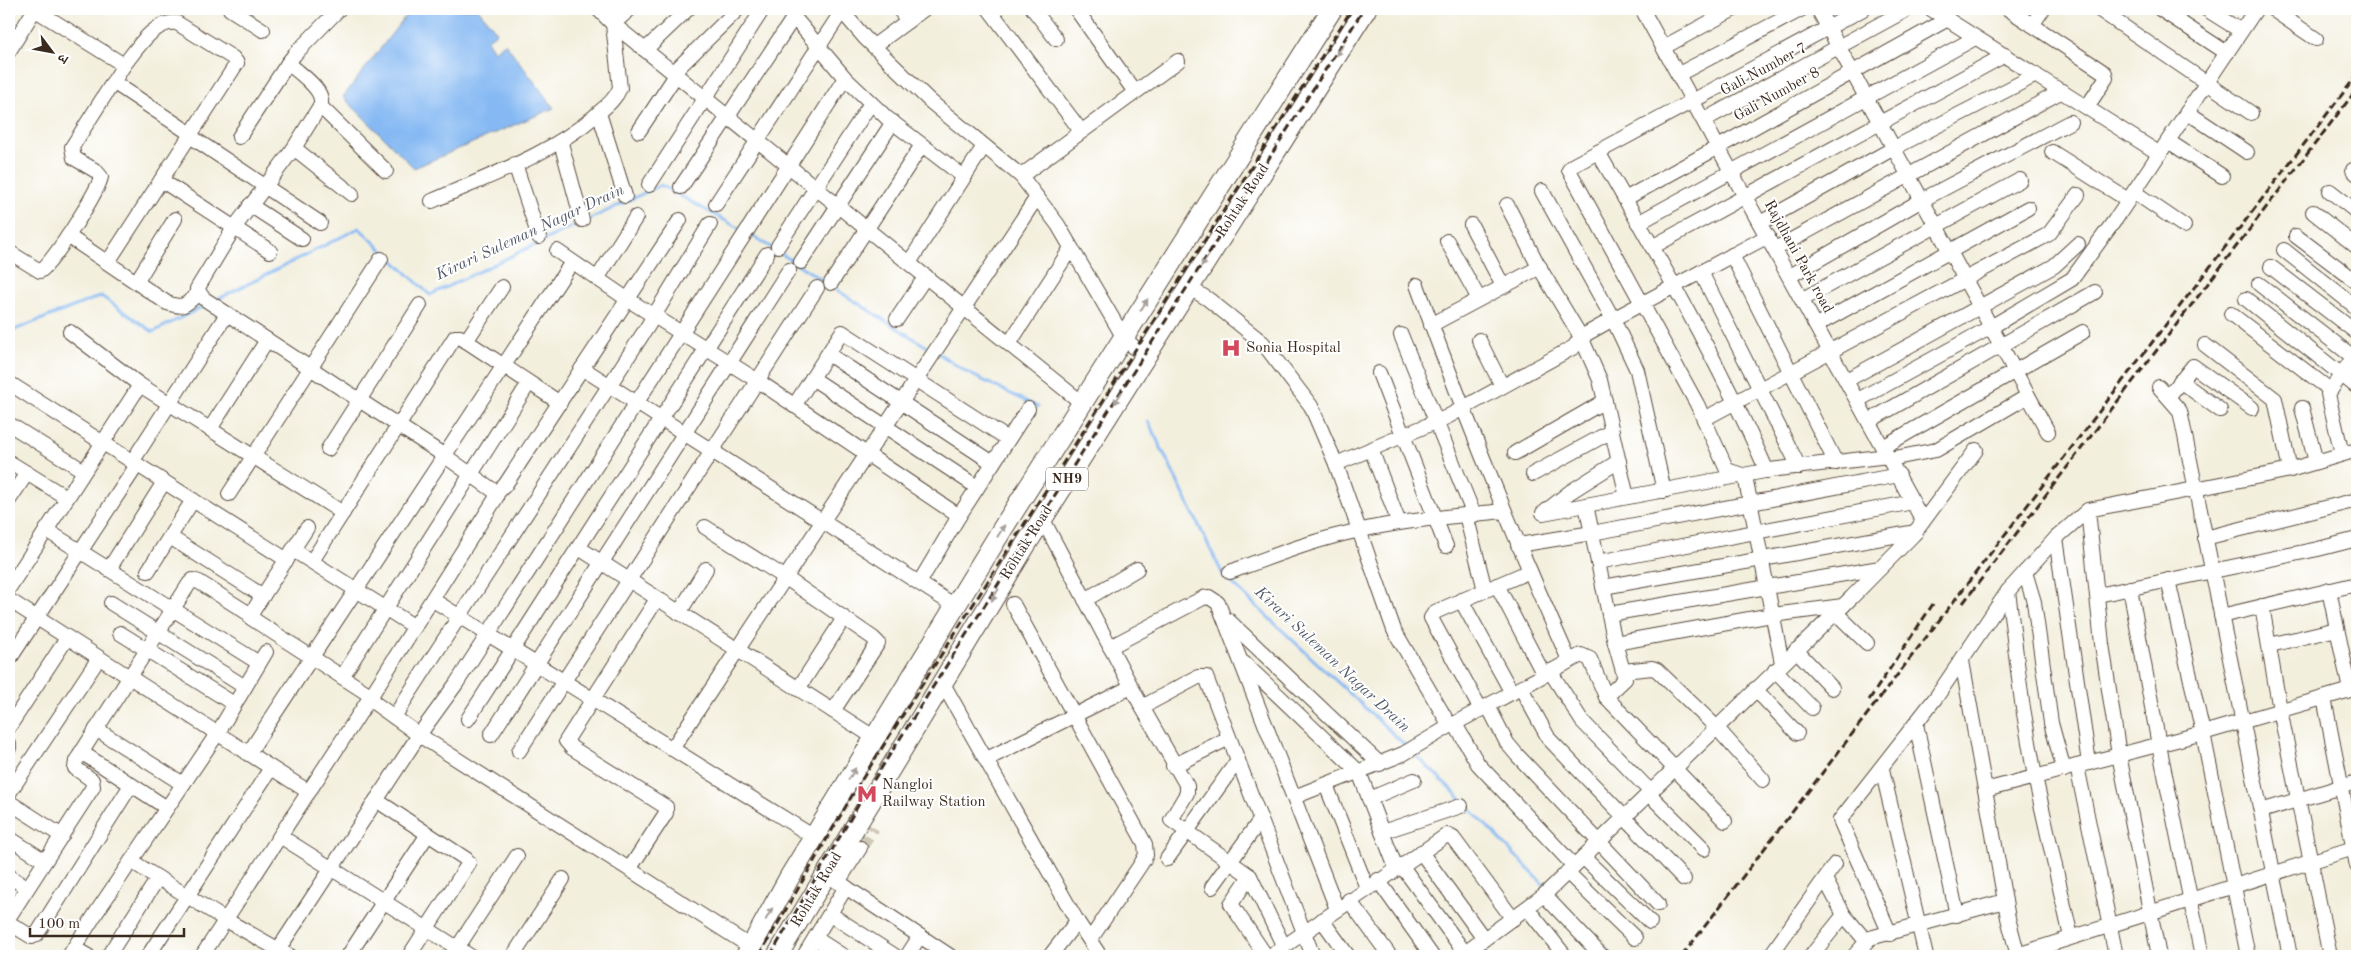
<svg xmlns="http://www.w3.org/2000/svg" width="2366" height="965" viewBox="0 0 2366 965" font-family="'Old Standard TT','Noto Serif Devanagari',serif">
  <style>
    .water { fill: #86b9f3; stroke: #607288 }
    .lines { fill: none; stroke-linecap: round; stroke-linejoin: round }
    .stream { stroke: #86b9f3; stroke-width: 3 }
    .minor-tunnel { stroke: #cec8b7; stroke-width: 14; stroke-dasharray: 14 7; stroke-linecap: butt }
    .minor-casing { stroke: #57483b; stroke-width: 16 }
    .highway-casing { stroke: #57483b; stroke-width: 22 }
    .minor { stroke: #fff; stroke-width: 14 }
    .highway { stroke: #fff; stroke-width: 20 }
    .rail { stroke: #3b2a1e; stroke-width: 3; stroke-dasharray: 8 4; stroke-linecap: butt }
    .oneway { fill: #a79f9a }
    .labels { text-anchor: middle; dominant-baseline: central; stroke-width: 4; stroke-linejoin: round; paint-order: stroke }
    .shield { fill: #fff; stroke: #766a62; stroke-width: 1 }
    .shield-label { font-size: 14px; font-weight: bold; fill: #3b2a1e }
    .street-label { font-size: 15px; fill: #3b2a1e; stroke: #fff }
    .poi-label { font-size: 15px; fill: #3b2a1e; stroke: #fff; text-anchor: start }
    .water-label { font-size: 16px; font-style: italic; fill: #555c69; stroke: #fff }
  </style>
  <rect width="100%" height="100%" fill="#fff"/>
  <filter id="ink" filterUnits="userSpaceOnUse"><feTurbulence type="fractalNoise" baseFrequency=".02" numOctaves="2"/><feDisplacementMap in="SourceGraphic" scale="10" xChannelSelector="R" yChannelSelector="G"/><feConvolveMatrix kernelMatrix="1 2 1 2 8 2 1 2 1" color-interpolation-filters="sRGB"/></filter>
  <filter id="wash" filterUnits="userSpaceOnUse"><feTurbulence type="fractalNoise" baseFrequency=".0096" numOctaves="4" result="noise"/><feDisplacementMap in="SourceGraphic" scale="20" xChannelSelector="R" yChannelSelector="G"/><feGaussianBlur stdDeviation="1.12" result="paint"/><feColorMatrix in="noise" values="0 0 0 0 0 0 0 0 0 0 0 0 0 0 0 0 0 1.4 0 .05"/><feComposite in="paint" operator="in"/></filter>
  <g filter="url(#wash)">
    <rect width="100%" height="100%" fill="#f3efdd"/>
    <polygon class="water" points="411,9 478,9 497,32 487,40 494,51 505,43 554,108 414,168 343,97"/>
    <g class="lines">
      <g class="stream">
        <polyline points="586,221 661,185 742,230"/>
        <polyline points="750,234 827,283"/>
        <polyline points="832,287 932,350"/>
        <polyline points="214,301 359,228 430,295 580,223"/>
        <polyline points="9,332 101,296 153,332 206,305"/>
        <polyline points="938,353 968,373 1038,407"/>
        <polyline points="1148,421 1223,575 1406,746"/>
        <polyline points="1412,752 1447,785 1544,885"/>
        <polyline points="1564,906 1612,956"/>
      </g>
    </g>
  </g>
  <g filter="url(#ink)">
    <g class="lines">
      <polyline class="minor-tunnel" points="860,848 873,827"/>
      <defs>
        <g id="minor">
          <path d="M34 9 124 65C136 50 155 19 177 23L233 58 237 63 108 262"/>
          <polyline points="230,9 263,30"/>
          <path d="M339 9 295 54 288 63C299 73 327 91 320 106L294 148 234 228 197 289 203 298 445 456 497 493 496 498 369 699 419 735 751 947"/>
          <polyline points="598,9 613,24 1082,403"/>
          <polyline points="787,9 845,78 887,118 964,177"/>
          <polyline points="840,9 865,38 931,102 1021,176 1058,225 1124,338 1144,356"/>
          <polyline points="899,9 908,21"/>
          <polyline points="989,9 1081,131"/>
          <polyline points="1033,9 1056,39"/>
          <polyline points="1076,9 1135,92"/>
          <polyline points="1642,9 1923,521"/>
          <polyline points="1818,9 2048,432"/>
          <polyline points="1931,9 2160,154"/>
          <polyline points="2008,9 2105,73 2106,78 2087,107"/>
          <polyline points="2098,9 2251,113"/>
          <polyline points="2160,9 2227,53"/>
          <polyline points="2206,9 2241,31"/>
          <polyline points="2272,9 2316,39"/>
          <polyline points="2032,25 2043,9"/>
          <polyline points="874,46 924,9"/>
          <polyline points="1664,47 1734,9"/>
          <polyline points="645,50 688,9"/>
          <polyline points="9,51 35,9"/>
          <polyline points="673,73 738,9"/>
          <polyline points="1679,74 1802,9"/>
          <polyline points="113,82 191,134"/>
          <polyline points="320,106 386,171"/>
          <polyline points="2187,112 2247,152"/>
          <polyline points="599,113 625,196"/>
          <polyline points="1704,120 1908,9"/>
          <polyline points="639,131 676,75"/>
          <polyline points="190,136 320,223"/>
          <polyline points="239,137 288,63"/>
          <polyline points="2168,141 2222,176"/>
          <polyline points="561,143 582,220"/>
          <polyline points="294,148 352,194"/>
          <path d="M1598 152C1658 256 1718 360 1767 471"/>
          <polyline points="2052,152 2128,200"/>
          <polyline points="515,164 539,237"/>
          <polyline points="2353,170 2357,174"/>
          <polyline points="1021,176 1178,61"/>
          <polyline points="161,180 270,251"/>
          <polyline points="649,185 763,9"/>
          <polyline points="681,187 794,17"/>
          <polyline points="1542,191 1613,319 1637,370 1664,491"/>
          <polyline points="2330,191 2357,212"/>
          <polyline points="2134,192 2184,226"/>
          <polyline points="1625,199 1948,19"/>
          <path d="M432 201C488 176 548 156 595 116 605 107 615 100 620 88L613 24 630 9"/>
          <polyline points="716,204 842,11"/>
          <polyline points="250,205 302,239"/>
          <polyline points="1507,205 1538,265 1581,337 1600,380 1627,497"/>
          <polyline points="2313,212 2357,247"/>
          <polyline points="1638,223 1975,38"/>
          <polyline points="1760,223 1894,148 2036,75"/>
          <polyline points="1471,225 1503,286"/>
          <path d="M68 236 167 303C184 309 186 305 198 293"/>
          <polyline points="2296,236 2357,282"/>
          <polyline points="1447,241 1479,299"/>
          <polyline points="778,246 871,103"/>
          <polyline points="1652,247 2005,55"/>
          <polyline points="1775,249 2062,91"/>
          <polyline points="2284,250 2357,308"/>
          <polyline points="557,251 627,299 758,381 959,516 919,583"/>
          <path d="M9 252 40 271C51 266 99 190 101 177L96 171 74 158 72 147 124 65"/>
          <polyline points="1732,255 1836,463"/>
          <polyline points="801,262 893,122"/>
          <polyline points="909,263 984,146"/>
          <polyline points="2271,267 2357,333"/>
          <polyline points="1701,272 1799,467"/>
          <polyline points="1790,276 1922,200 2070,122"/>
          <polyline points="597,279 636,217"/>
          <polyline points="137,281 175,219"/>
          <polyline points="831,283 922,145"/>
          <polyline points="2259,284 2357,360"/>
          <path d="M1417 285C1463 413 1514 537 1569 660"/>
          <polyline points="1188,287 1208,299 1263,343 1311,406 1336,464 1394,630 1450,726"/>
          <polyline points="1803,299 2020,180"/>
          <polyline points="2246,299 2357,387"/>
          <polyline points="2231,314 2329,389"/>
          <polyline points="897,319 926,276"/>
          <polyline points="1431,325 1540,267"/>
          <polyline points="1817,325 2028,208"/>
          <polyline points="70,332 140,385 343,513"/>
          <polyline points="1401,335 1474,515"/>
          <polyline points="1479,340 1502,386"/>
          <polyline points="466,341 502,287"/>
          <polyline points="1009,344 1071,248"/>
          <polyline points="2205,345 2275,399 2290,470"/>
          <polyline points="828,354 993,463"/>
          <polyline points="582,368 955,606"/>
          <polyline points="1379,373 1446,546"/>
          <polyline points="812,378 977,487"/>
          <polyline points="1847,380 2054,266 2078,244"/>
          <polyline points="2180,381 2220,410"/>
          <polyline points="9,383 287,560"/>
          <polyline points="2159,387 2180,411 2290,956"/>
          <polyline points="2169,396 2193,366 2252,408"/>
          <polyline points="1858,400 1991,327 2072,279 2115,220 2256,9"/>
          <polyline points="794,406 842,332 1008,439"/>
          <polyline points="2302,408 2316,462"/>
          <polyline points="1704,419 2049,234 2078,195"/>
          <polyline points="1869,421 2095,292"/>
          <polyline points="9,424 84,471"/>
          <polyline points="210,429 267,340"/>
          <polyline points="1883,447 2083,332"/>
          <polyline points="328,449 420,305"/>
          <polyline points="1371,449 1399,523"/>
          <polyline points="1515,453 1605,401"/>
          <polyline points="2342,454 2328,394 2357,352"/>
          <polyline points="1890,459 1936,450 2028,396"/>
          <polyline points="9,462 67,498"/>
          <polyline points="132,462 227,314"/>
          <polyline points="1336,464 1447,417 1574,347 1581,337 1613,319 1768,236"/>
          <polyline points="1533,474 1612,431"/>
          <polyline points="497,493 505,485 680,220"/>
          <polyline points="229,494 381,259"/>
          <polyline points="9,500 27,473"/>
          <polyline points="1586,505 1770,470 1888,456"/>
          <polyline points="2088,510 2102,644 2119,755 2159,956"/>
          <polyline points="1546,511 1570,492 1619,461"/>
          <polyline points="1543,513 1586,505 1615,643 1623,671 1652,668 1657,670 1716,727 1763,780"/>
          <polyline points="1466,515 1485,590"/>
          <polyline points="959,516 1028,409"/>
          <polyline points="1042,518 1142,707 1187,786 1187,793 1171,820 1250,876 1284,947"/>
          <polyline points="705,527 786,578 873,638 878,643 833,711"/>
          <polyline points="307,528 253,611 251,618 370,695"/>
          <polyline points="46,530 259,663"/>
          <polyline points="170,537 263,596"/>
          <polyline points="2056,538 2089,763"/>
          <polyline points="2205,538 2357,500"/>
          <polyline points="1518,545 1592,533 1899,475"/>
          <polyline points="579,548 875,738"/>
          <polyline points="293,550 415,627"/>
          <polyline points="312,561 455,337 460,337 560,403"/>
          <polyline points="1598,562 1913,502"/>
          <polyline points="109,569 164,482"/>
          <polyline points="148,571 193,500"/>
          <path d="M1230 572C1273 556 1316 539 1361 530 1408 520 1456 516 1504 511"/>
          <polyline points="2025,572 2034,602 2051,723 2064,770"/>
          <polyline points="2168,580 2203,733 2248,956"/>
          <polyline points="1497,585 1544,675"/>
          <polyline points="1603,587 1916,532"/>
          <polyline points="9,588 140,385"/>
          <polyline points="2130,588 2159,745 2202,956"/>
          <polyline points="2329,590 2350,690"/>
          <polyline points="2008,591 2022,702 2035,777 2071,937"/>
          <polyline points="2098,595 2318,549 2357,539"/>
          <polyline points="9,600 309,792"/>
          <polyline points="433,600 814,837"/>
          <polyline points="1085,600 1137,569"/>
          <polyline points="1461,600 1512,693"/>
          <polyline points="111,603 245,687"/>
          <polyline points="1013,604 1145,844 1146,855 1141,864 1090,940"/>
          <polyline points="2262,606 2280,710 2330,956"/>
          <polyline points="1835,612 1867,643"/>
          <polyline points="679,613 706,569"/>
          <polyline points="1609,614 1880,568"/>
          <polyline points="2221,616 2357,584"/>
          <polyline points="1228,620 1380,764"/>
          <polyline points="120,633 234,704"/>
          <polyline points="1615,643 1772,615 1843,606"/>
          <polyline points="2270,645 2337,629"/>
          <polyline points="1110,647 1203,598 1209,597 1218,603 1337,909"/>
          <polyline points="1796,650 1832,688"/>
          <polyline points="9,660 137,465"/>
          <polyline points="1962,661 2008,918 2018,956"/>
          <polyline points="1244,663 1359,772 1396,868"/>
          <polyline points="1782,663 1745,476 1727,470 1697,404 1569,170 1572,166 1863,9"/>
          <polyline points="1775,670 1812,708"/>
          <polyline points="1550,671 1582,721 1650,791"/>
          <polyline points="342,677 529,383"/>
          <polyline points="942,682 1077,921 1100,956"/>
          <polyline points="1521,688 1549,739 1684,879"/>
          <polyline points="798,689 844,618"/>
          <polyline points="1755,689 1797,733"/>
          <polyline points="1606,697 1625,679 1623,671"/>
          <polyline points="2324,698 2357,866"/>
          <polyline points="1488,706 1507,743 1517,755 1658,904"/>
          <polyline points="1142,707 1198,677 1206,677 1313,956"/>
          <polyline points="1481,710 1431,618 1435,612 1530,571"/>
          <polyline points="394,717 646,329 710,224"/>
          <polyline points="468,719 767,254"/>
          <polyline points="1455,724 1478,764 1574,866"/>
          <polyline points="1916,724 1957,915"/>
          <polyline points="9,727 67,638"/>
          <polyline points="96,729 183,784"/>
          <polyline points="491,735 789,270"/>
          <polyline points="9,745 9,748"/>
          <polyline points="672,749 1037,197"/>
          <polyline points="519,751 817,288"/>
          <polyline points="81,752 167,808"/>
          <polyline points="248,754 572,262"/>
          <polyline points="987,759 1131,687"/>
          <polyline points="1173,766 1229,738"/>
          <polyline points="2077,766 2116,956"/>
          <polyline points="1882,769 1926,956"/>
          <polyline points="1326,785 1367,888"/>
          <polyline points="1985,790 2203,733 2357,688"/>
          <polyline points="9,793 99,658"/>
          <polyline points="1648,793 1704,849"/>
          <polyline points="1294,797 1403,754 1450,726 1581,655 1590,659 1606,697 1725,821"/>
          <polyline points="1369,799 1414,780"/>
          <polyline points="376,800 466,859 469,863 409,956"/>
          <polyline points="9,802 62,836"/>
          <polyline points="2261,811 2357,782"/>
          <polyline points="1382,832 1461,806"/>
          <polyline points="280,836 470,956"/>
          <polyline points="9,838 45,861"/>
          <polyline points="1421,852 1484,939"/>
          <polyline points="1583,857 1650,922"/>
          <polyline points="1167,859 1238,760"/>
          <polyline points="131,861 226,920 290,956"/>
          <polyline points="1401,865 1465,953"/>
          <polyline points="630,868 666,813 666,807 572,748 566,741 657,599"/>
          <polyline points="1567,872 1635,938"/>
          <polyline points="9,876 27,888"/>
          <polyline points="1250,876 1231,904 1266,956"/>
          <polyline points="830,877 838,882 860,848"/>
          <polyline points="1378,880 1432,956"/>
          <polyline points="838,882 950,956"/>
          <polyline points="1212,887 1261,819"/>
          <polyline points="1544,895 1602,956"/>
          <polyline points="1349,900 1390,956"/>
          <polyline points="1527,908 1565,956"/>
          <polyline points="830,914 895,956"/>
          <polyline points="1844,915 1866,941"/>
          <polyline points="9,917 93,787 92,780 75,768 76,761 189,584 193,580 199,582 251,615"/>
          <polyline points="1322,920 1348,956"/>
          <polyline points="9,923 32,937 37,934 131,785"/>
          <polyline points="1890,934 1840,820 1937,696 2008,591 2056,538 2088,510 2286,471 2357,450"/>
          <polyline points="815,938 843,956"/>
          <polyline points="74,948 88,956"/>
          <polyline points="69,956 98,910 217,734 266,652"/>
          <polyline points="108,956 158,878"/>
          <polyline points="148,956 271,768"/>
          <polyline points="202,956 369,699"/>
          <polyline points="274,956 419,735 456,684 845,78"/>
          <polyline points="348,956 428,834"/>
          <polyline points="452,956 517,856"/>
          <polyline points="513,956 563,879"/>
          <polyline points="804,956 846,887"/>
          <polyline points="907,956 920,936"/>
          <polyline points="1050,956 1077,921"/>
          <polyline points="1270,956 1447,835 1453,838 1513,919"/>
          <polyline points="1461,956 1544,895 1852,597 1913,535 1976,450"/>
          <polyline points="1770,956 1835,864"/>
          <polyline points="1811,956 1844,915 1825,879"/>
          <polyline points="1854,956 1870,938 2005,901"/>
          <polyline points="2014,956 2357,847"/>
        </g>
        <g id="highway">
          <polyline points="746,956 789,878 1003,528 1332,9"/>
          <polyline points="777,956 1025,546 1366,9"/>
        </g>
      </defs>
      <use href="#minor" class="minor-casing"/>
      <use href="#highway" class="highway-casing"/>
      <use href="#minor" class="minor"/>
      <use href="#highway" class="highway"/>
      <g class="rail">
        <polyline points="1963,603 2357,89"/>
        <polyline points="1869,700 1933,604"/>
        <polyline points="759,956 857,787 1352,9"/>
        <polyline points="770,956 866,792 1364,9"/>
        <polyline points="1682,956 2357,75"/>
      </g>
    </g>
    <defs><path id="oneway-solid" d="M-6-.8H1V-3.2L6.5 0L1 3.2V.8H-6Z" transform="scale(1.25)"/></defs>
    <g class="oneway">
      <use href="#oneway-solid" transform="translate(1340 50) rotate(123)"/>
      <use href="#oneway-solid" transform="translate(1205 261) rotate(123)"/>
      <use href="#oneway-solid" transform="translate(1144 305) rotate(-58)"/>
      <use href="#oneway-solid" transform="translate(1118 398) rotate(122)"/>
      <use href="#oneway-solid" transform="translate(1001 531) rotate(-58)"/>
      <use href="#oneway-solid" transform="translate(995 595) rotate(121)"/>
      <use href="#oneway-solid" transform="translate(852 774) rotate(-59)"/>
      <use href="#oneway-solid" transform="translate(769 914) rotate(-61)"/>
    </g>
  </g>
  <defs>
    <symbol id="hospital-bare" viewBox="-9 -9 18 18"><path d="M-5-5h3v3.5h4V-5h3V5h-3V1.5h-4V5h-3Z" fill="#d1495b" stroke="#fff" stroke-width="2.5" paint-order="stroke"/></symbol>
    <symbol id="metro-bare" viewBox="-9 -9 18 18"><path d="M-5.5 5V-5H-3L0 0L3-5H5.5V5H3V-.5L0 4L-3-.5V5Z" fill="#d1495b" stroke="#fff" stroke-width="2.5" paint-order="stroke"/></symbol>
  </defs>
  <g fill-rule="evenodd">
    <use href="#hospital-bare" x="1217" y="334" width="28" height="28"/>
    <use href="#metro-bare" x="853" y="780" width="28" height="28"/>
  </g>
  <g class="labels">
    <rect class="shield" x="1046" y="467.5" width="42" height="23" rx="4"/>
    <g class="shield-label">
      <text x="1067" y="479">NH9</text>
    </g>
    <g class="street-label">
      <text transform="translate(1764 70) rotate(-28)">Gali Number 7</text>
      <text transform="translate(1777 95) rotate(-29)">Gali Number 8</text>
      <text transform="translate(1243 201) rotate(-57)">Rohtak Road</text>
      <text transform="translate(1798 257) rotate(61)">Rajdhani Park road</text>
      <text transform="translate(1027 543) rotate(-58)">Rohtak Road</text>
      <text transform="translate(817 890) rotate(-59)">Rohtak Road</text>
    </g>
    <g class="poi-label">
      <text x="1246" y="348">Sonia Hospital</text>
      <text x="882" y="785">Nangloi<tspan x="882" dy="17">Railway Station</tspan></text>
    </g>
    <g class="water-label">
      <text transform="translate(530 233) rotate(-25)">Kirari Suleman Nagar Drain</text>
      <text transform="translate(1332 660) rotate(43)">Kirari Suleman Nagar Drain</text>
    </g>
  </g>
  <rect width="2366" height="965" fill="none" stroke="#fff" stroke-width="30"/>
  <g transform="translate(52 52) rotate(122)" stroke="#ffffff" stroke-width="4" paint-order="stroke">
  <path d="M0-4L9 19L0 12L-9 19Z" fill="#3b2a1e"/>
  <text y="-8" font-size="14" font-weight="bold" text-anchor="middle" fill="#3b2a1e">उ</text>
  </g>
  <path d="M30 928v8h154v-8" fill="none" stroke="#3b2a1e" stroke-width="2.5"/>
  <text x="38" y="928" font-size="15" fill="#3b2a1e" stroke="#ffffff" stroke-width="4" paint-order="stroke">100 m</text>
</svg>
